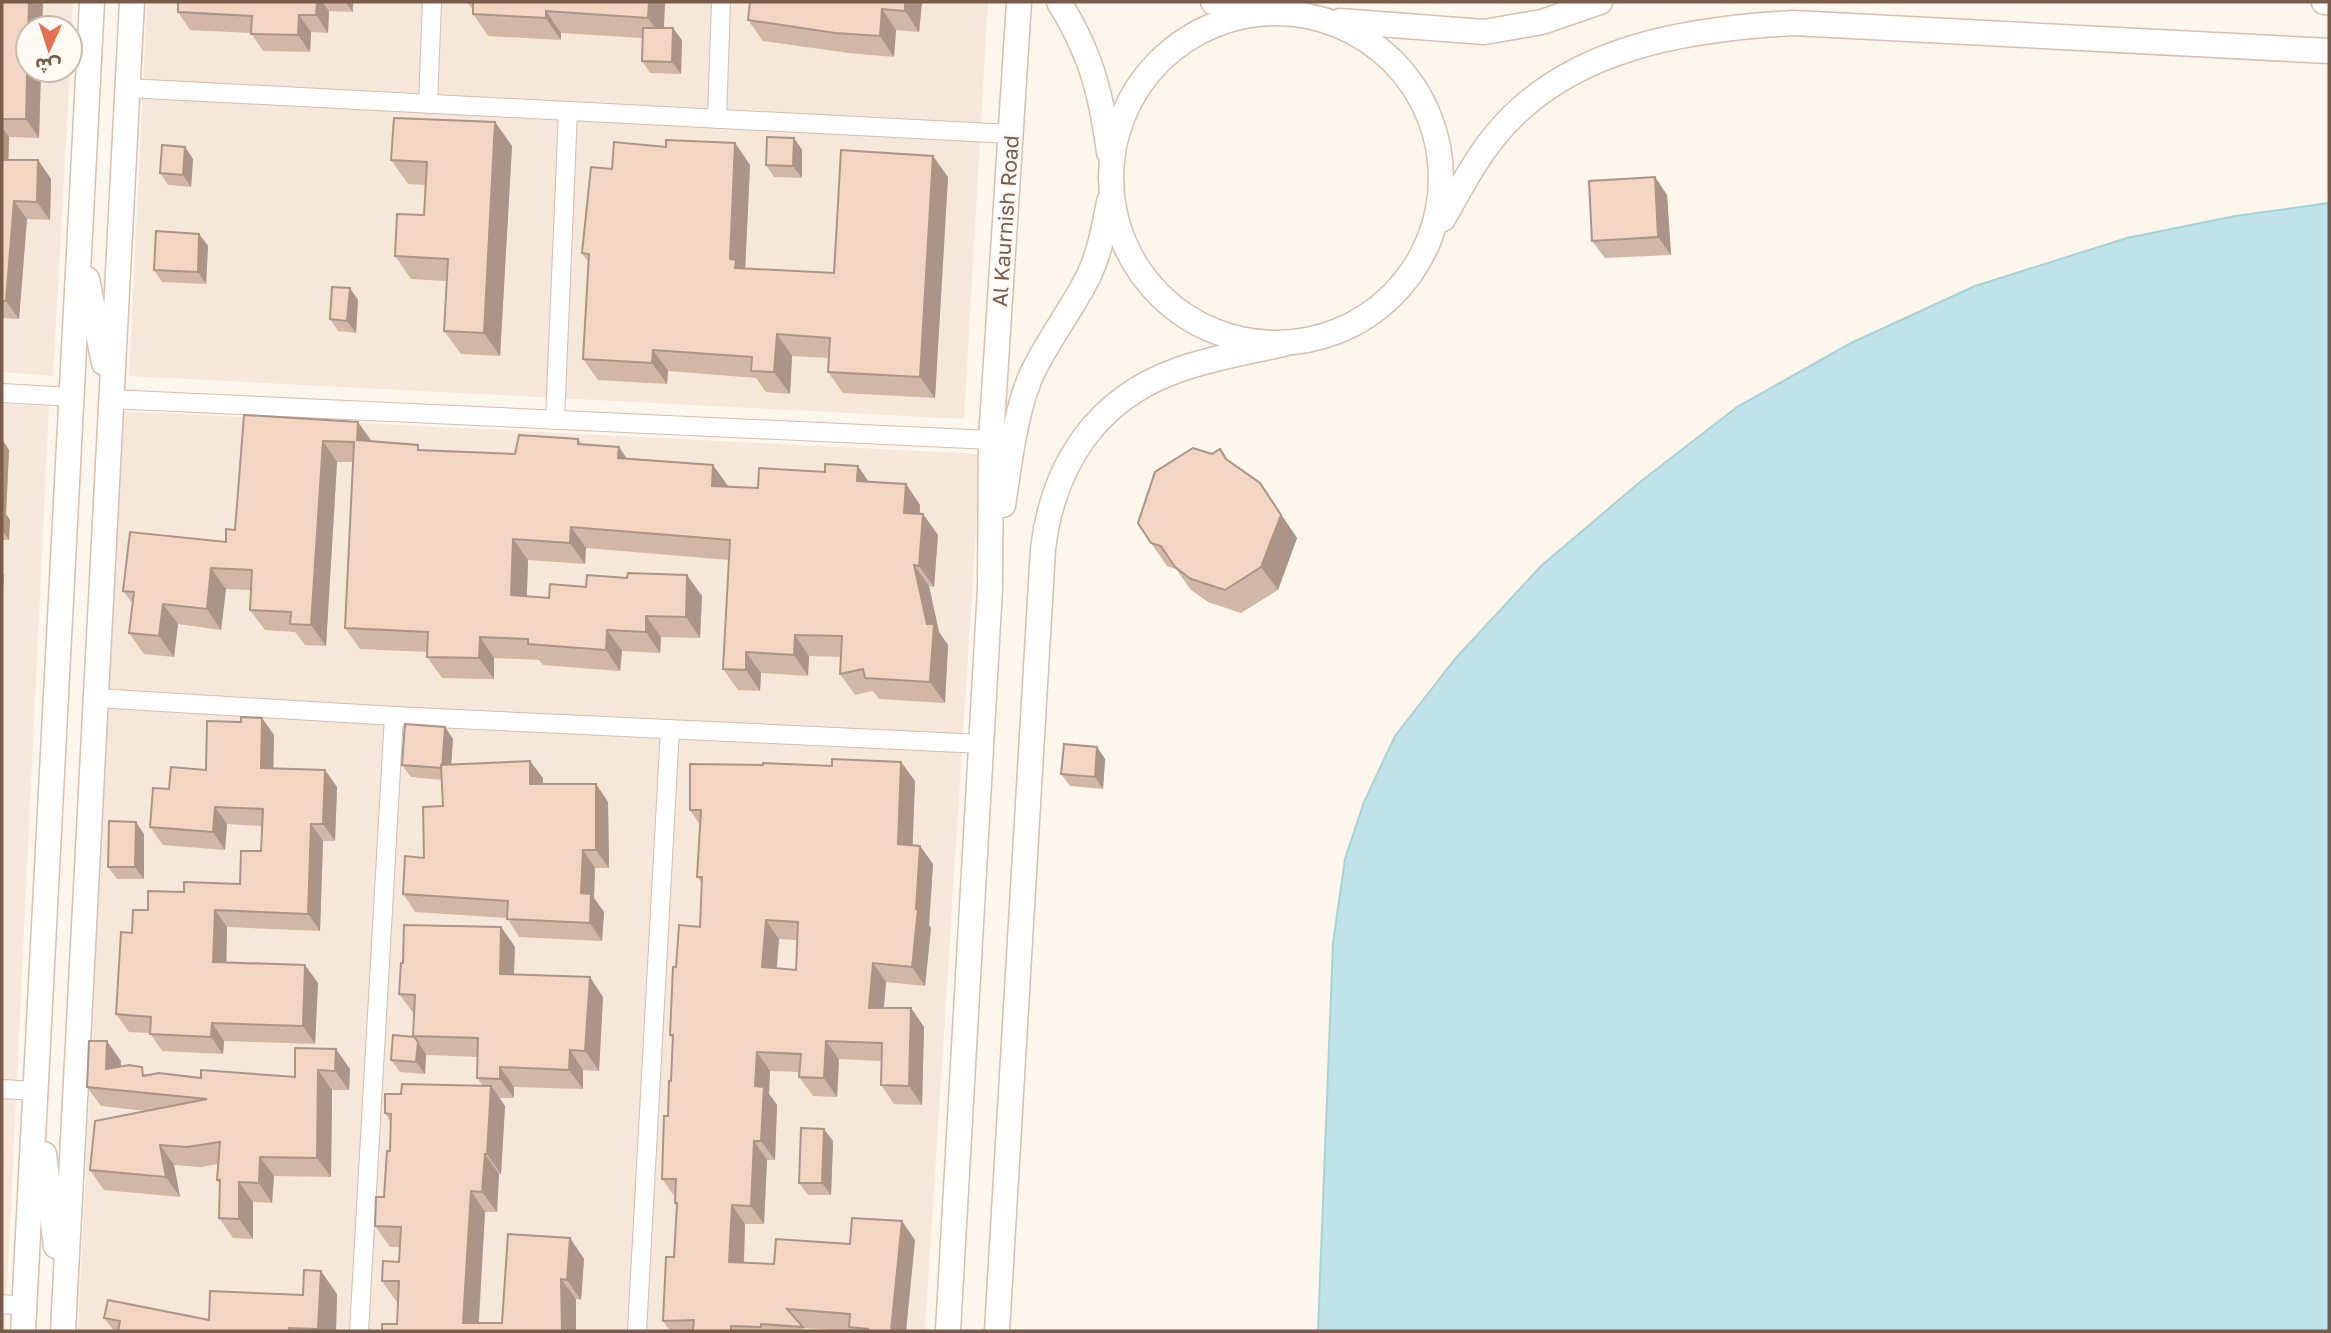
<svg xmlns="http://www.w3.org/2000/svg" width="2331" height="1333" viewBox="0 0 2331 1333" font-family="'Golos Text','Noto Sans Arabic',sans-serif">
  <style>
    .residential { fill: #f5e8da }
    .water { fill: #bfe3e8; stroke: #a5d3da; stroke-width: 2 }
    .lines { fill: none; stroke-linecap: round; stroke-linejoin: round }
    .street-casing { stroke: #d1beb0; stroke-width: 20 }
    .secondary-casing { stroke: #d6c0b0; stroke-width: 27 }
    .street { stroke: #fff; stroke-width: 18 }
    .secondary { stroke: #fff; stroke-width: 24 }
    .wall { fill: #d1b7a8; fill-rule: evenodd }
    .shaded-wall { fill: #aa9588 }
    .building { fill: #f3d5c3; stroke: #aa9588; stroke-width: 2; fill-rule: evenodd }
    .labels { text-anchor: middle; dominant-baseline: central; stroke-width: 5; stroke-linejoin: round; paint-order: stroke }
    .street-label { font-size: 21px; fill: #7a5c4d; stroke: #fffaf3 }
  </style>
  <rect width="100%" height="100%" fill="#fdf6ec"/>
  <g class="residential">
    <polygon points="2,2 73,2 70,63 70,28 28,28 28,70 70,70 53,376 2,372"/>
    <polygon points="147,2 988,2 964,419 129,376"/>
    <polygon points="2,404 49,406 5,1331 2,1331"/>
    <polygon points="122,411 981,454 925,1331 78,1331"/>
  </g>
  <polygon class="water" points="2329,203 2329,1331 1318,1331 1333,943 1345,859 1364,802 1395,736 1455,659 1541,566 1640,482 1737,407 1851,343 1975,286 2127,238 2235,216"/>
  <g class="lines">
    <defs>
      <g id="street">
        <polyline points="127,88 1011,134"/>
        <polyline points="428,104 432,2"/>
        <polyline points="717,119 721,2"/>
        <polyline points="2,393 72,397"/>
        <polyline points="111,399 991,440"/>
        <polyline points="555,420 568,111"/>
        <polyline points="96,698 394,716 982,744"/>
        <polyline points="2,1089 35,1091"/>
        <polyline points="2,1304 24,1306"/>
        <polyline points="359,1331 394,716"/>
        <polyline points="637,1331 670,729"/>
      </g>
      <g id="secondary">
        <path d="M1059 2C1091 53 1101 93 1109 152"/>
        <polyline points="1213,2 1254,9"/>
        <polyline points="2324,2 2329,2"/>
        <circle cx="1276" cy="178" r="165"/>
        <polyline points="1340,21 1484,32 1542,22 1600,2"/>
        <path d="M1443 219C1459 191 1474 162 1494 137 1565 48 1685 29 1793 23L2329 51"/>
        <polyline points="87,279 104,363"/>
        <path d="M1003 505C1010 462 1014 418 1030 378 1046 342 1072 310 1089 275 1100 252 1104 227 1109 202"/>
        <polyline points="44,1154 56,1246"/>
        <polyline points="23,1331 92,2"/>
        <polyline points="63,1331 132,2"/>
        <polyline points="948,1331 990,588 991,440 1019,2"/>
        <path d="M997 1331 1043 549C1053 465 1096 399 1178 370 1211 358 1248 352 1283 344"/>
      </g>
    </defs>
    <use href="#street" class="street-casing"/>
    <use href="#secondary" class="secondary-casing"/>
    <use href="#street" class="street"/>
    <use href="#secondary" class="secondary"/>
  </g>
  <g class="wall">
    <polygon points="2,2 43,2 42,28 28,70 41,70 39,138 9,137 8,160 38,160 51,179 50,220 27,219 19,319 2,318"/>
    <polygon points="178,2 353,2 353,12 329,11 328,33 311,32 310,52 263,51 251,33 190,30 178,12"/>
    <polygon points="467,2 665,2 664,28 682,40 681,74 650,73 642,61 642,38 561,33 561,40 488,36 473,14 473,10"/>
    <polygon points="750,2 922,2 919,32 896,30 894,57 849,53 763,41 748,20"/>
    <polygon points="495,122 512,146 500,356 461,354 444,331 447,281 411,279 395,256 424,215 425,185 408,184 391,160"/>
    <polygon points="794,138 802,150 802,178 774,177 766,165"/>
    <polygon points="735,143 750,165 745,268 834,273 948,177 935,398 843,393 828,372 829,358 792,356 790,394 766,392 756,378 668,371 667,384 598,380 583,359 588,262 582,253 612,169 666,147"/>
    <polygon points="185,147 193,159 191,187 168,185 160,173"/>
    <polygon points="1655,177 1667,195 1671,255 1605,258 1592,241"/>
    <polygon points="199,234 208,246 206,284 162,282 154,270"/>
    <polygon points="358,300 356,333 338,331 330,319"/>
    <polygon points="244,415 372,442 422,450 515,454 578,439 582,444 619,447 627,459 728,486 728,487 758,488 825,472 858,466 868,481 906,484 920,505 920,514 938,535 934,587 929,586 939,632 948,645 945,703 879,699 873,691 855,695 840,674 841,657 809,656 808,676 761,673 760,691 738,690 723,669 729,560 586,548 585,564 528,560 527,596 549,598 702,596 700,638 661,637 660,653 622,651 620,671 543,665 539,660 494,658 494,679 442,678 427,657 428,652 360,649 345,628 353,462 337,462 326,646 305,645 295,632 265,630 250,610 251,590 226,589 221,630 178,624 174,657 144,654 129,633 133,604 123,591 226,542 235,530"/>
    <polygon points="2,439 9,450 6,514 10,520 9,540 2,540"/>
    <polygon points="1227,460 1260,483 1297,538 1278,590 1241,613 1208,602 1191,590 1176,569 1167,566 1151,543"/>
    <polygon points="262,718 274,735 273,768 325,770 337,787 335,841 323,841 320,931 227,927 226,963 318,983 315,1044 224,1041 223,1054 162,1051 150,1033 129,1032 116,1014 132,933 148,910 184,892 240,884 261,851 262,826 227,824 225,850 163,845 150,827 169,789 206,770 241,722"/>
    <polygon points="445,727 453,739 451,765 543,778 543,784 596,784 608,802 609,868 595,868 594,898 604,912 602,941 519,937 507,918 415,912 403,894 424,858 443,806 442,780 411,777 402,765"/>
    <polygon points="1097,747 1105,759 1103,789 1070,786 1061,774"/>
    <path d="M901 762 915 781 912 845 920 846 933 864 929 925 931 928 925 986 886 982 884 1008H911L924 1027 922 1105 894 1104 881 1085V1061L839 1059 837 1097 813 1096 799 1077 800 1072 770 1071 769 1094 777 1105 775 1160H767L764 1224H745L744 1263 774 1264 850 1244 915 1240 906 1331H847L803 1328 806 1331H670L663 1321 674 1257 677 1205 675 1203V1197L662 1179 671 1081 673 1040 670 1035 676 967 700 927 702 883 697 877 700 825 690 810 832 766ZM779 939 797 940 796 970 777 968Z"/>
    <polygon points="144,834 144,879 117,879 108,867"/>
    <polygon points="501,927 515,947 514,974 603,997 599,1071 583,1070 583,1089 514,1087 514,1098 500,1098 505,1106 501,1174 499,1174 497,1212 485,1212 479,1323 502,1323 570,1238 584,1259 581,1300 576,1299 576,1331 397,1324 398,1301 396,1301 382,1281 399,1262 400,1247 390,1247 375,1226 384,1197 390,1151 391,1123 385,1113 401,1094 482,1085 477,1078 478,1057 427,1055 426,1054 425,1074 400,1072 391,1060 414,1037 414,1014 399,994 403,963"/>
    <polygon points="295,1048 350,1069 349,1090 332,1090 331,1177 274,1176 272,1203 253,1202 253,1239 233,1238 219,1218 220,1184 217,1180 218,1164 201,1167 174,1165 180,1197 104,1190 90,1170 145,1111 101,1106 87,1087 121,1061 121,1067 148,1075 201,1078 295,1077"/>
    <polygon points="833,1141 831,1195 808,1195 799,1183"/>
    <polygon points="337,1294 336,1331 114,1331 104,1318 209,1320 303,1295"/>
  </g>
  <g class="shaded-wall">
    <polygon points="29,2 43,2 42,28 29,28"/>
    <polygon points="317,2 322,2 329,11 328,33 316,15"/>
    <polygon points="345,2 353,2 353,12"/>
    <polygon points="649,2 665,2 663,40 648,18"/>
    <polygon points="905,2 922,2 919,32 905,11"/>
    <polygon points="882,9 896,30 894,57 880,36"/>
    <polygon points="546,11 561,33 561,40 546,18"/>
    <polygon points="299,15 311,32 310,52 298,35"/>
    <polygon points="673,28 682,40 681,74 672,62"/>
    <polygon points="28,50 28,70 41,70 39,138 26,119"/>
    <polygon points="495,122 512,146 500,356 484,333"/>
    <polygon points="2,127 9,137 8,178 2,170"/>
    <polygon points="794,138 802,150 802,178 793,166"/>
    <polygon points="735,143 750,165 745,273 750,289 730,259"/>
    <polygon points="185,147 193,159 191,187 183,175"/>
    <polygon points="933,156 948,177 935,398 920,377"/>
    <polygon points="38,160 51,179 50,220 37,202"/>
    <polygon points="1655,177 1667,195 1671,255 1658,237"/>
    <polygon points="14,201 27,219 19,319 6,301"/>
    <polygon points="199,234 208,246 206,284 198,272"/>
    <polygon points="350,288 358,300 356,333 347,321"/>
    <polygon points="777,334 792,356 790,394 774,372"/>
    <polygon points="653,350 668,371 667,384 652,363"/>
    <polygon points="358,422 373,443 357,440"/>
    <polygon points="2,439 9,450 6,514 10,520 9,540 2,530"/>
    <polygon points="323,441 337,462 326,646 311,625"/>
    <polygon points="619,447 633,468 618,458"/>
    <polygon points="713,465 728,486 726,507 712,486"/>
    <polygon points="858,466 872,487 857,481"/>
    <polygon points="1260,483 1297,538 1278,590 1261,567"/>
    <polygon points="906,484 920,505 918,534 904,513"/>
    <polygon points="923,514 938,535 934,587 919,566"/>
    <polygon points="571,527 586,548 585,564 570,543"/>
    <polygon points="513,539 528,560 526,616 511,595"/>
    <polygon points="914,565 929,586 939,632 948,645 945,703 930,682 927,624"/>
    <polygon points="211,568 226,589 221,630 207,609"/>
    <polygon points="2,572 4,575 2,608"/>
    <polygon points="687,575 702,596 700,638 686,617"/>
    <polygon points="163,604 178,624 174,657 159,636"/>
    <polygon points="646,616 661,637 660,653 646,632"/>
    <polygon points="607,630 622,651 620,671 606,650"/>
    <polygon points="795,635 809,656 808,676 794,655"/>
    <polygon points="480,637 494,658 494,679 479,658"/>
    <polygon points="746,652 761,673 760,691 746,670"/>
    <polygon points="262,718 274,735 273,785 261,768"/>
    <polygon points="445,727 453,739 450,780 442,768"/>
    <polygon points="1097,747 1105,759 1103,789 1095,777"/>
    <polygon points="530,761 543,778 543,801 530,784"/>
    <polygon points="901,762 915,781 912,863 898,844"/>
    <polygon points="325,770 337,787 335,841 323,824"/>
    <polygon points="596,784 608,802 609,868 596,850"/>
    <polygon points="215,807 227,824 225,850 213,832"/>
    <polygon points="136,822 144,834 144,879 135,867"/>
    <polygon points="311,824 323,841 320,931 308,914"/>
    <polygon points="920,846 933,864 929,925 931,928 925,986 912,967"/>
    <polygon points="583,850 595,868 594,898 604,912 602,941 590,923 581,893"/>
    <polygon points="215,910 227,927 226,980 213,962"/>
    <polygon points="766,920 779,939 775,986 762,967"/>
    <polygon points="501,927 515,947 513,993 500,974"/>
    <polygon points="873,963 886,982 882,1026 869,1008"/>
    <polygon points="305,965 318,983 315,1044 303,1026"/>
    <polygon points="590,977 603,997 599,1071 585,1051"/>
    <polygon points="911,1008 924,1027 922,1105 909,1086"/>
    <polygon points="212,1023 224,1041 223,1054 211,1037"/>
    <polygon points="107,1041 121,1061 120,1089 106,1069"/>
    <polygon points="826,1041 839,1059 837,1097 824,1078"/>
    <polygon points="418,1042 426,1054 425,1074 416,1062"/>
    <polygon points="336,1049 350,1069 349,1090 335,1071"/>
    <polygon points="570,1050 583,1070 583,1089 569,1070"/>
    <polygon points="757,1052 770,1071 769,1094 777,1105 775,1160 761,1141 755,1086"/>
    <polygon points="500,1067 514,1087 514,1098 500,1079"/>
    <polygon points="318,1070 332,1090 331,1177 317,1158"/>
    <polygon points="491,1086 505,1106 501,1174 487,1154"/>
    <polygon points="824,1129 833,1141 831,1195 822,1183"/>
    <polygon points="754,1141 767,1160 764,1224 751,1206"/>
    <polygon points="160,1145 174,1165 180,1197 166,1177"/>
    <polygon points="485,1154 499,1174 497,1212 482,1192"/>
    <polygon points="260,1157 274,1176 272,1203 259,1183"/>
    <polygon points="239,1182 253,1202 253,1239 239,1219"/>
    <polygon points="471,1191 485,1212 478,1331 463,1323"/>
    <polygon points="732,1205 745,1224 743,1281 729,1262"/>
    <polygon points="902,1221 915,1240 906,1331 891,1331"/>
    <polygon points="570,1238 584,1259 581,1300 567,1280"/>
    <polygon points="321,1271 337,1294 336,1331 320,1331 318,1329"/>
    <polygon points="561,1279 576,1299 576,1331 562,1331"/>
  </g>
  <g class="building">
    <polygon points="2,2 29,2 26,119 2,119"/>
    <polygon points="178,2 317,2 316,15 299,15 298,35 251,34 252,16 178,12"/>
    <polygon points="473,2 649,2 648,18 546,11 546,18 473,14"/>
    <polygon points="750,2 905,2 905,11 882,9 880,36 835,33 748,20"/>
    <polygon points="643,28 673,28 672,62 642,61"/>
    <polygon points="394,118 495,122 484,333 444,331 448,259 395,256 397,214 424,215 427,162 391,160"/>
    <polygon points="767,137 794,138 793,166 766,165"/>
    <polygon points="666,140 735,143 730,259 736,260 735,268 834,273 841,150 933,156 920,377 828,372 830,338 777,334 774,372 751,371 752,357 653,350 652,363 583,359 589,254 582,253 591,167 612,169 614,142 666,147"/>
    <polygon points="162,145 185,147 183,175 160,173"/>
    <polygon points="2,160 38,160 37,202 14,201 6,301 2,301"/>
    <polygon points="1655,177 1658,237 1592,241 1589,181"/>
    <polygon points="156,231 199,234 198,272 154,270"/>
    <polygon points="332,287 350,288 347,321 330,319"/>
    <polygon points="244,415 358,422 357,440 418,445 418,450 515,454 519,435 578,439 578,444 619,447 618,458 713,465 712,486 758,488 759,468 825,472 825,464 858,466 857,481 906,484 904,513 923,514 919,566 914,565 927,624 934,624 930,682 865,678 863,669 840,674 842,636 795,635 794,655 746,652 746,670 723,669 730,540 571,527 570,543 513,539 511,595 549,598 550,584 586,587 587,575 627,578 628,573 687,575 686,617 646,616 646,632 607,630 606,650 528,644 528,639 480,637 479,658 427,657 428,632 345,628 354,442 323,441 311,625 290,624 291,612 250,610 252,570 211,568 207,609 163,604 159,636 129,633 134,592 123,591 130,532 226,542 226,529 235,530"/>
    <polygon points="1193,448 1212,454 1220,449 1226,459 1260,483 1281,515 1261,567 1225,590 1191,579 1175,567 1161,546 1151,543 1138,523 1155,472"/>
    <polygon points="241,717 262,718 261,768 325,770 323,824 311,824 308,914 215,910 213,962 305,965 303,1026 212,1023 211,1037 150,1034 151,1017 116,1014 121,932 132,933 133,910 148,910 148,891 184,892 184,882 240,884 241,851 261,851 263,809 215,807 213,832 150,827 153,788 169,789 171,767 206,770 207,721 241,722"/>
    <polygon points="405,724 445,727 442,768 402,765"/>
    <polygon points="1064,744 1097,747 1095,777 1061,774"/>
    <path d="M832 759 901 762 898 844 920 846 916 909H918L912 967 873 963 869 1008H911L909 1086 881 1085 882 1043 826 1041 824 1078 799 1077 801 1054 757 1052 755 1086 764 1087 761 1141H754L751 1206 732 1205 729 1262 774 1264 776 1239 850 1244 852 1218 902 1221 891 1331H868V1329L849 1327 850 1314 787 1309 803 1327 761 1324V1327L731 1326V1331H693L694 1320 663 1321 666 1257H674L677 1203H675L676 1179H662L664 1116H668L669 1081H671L673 1035H670L673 967H676L679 925 700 927 702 877H697L701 810H690V764L763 765V763L832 766ZM766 920 798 922 796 970 762 967Z"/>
    <polygon points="530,761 530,784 596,784 596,850 583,850 581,893 591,894 590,923 507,919 508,901 403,894 405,856 424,858 423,807 443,806 441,765"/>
    <polygon points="109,821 136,822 135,867 108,867"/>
    <polygon points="404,925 501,927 500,974 590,977 585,1051 570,1050 569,1070 500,1067 500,1079 477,1078 478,1038 413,1036 415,995 399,994 401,963 403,963"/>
    <polygon points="393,1035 414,1037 418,1042 416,1062 391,1060"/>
    <polygon points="89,1041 107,1041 106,1069 129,1065 142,1067 143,1076 159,1073 201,1078 201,1070 295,1077 295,1048 336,1049 335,1071 318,1070 317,1158 260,1157 259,1183 239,1182 239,1219 219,1218 220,1180 217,1180 220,1142 187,1147 160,1145 166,1177 90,1170 95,1121 207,1099 87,1087"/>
    <polygon points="402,1084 491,1086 487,1154 485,1154 482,1192 471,1191 463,1323 502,1323 508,1234 570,1238 567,1280 561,1279 562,1331 382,1331 382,1324 397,1324 399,1281 382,1281 383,1261 399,1262 401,1227 375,1226 376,1197 384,1197 387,1151 390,1151 391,1114 385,1113 385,1094 401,1094"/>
    <polygon points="801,1128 824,1129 822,1183 799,1183"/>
    <polygon points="304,1270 321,1271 318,1329 289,1328 289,1331 118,1331 120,1321 104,1318 108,1300 209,1320 210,1291 303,1295"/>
  </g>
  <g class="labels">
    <g class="street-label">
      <text transform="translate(1005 221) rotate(-86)">Al Kaurnish Road</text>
    </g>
  </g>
  <rect width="2331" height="1333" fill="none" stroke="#7a5c4d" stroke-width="7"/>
  <g transform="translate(49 49) rotate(183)"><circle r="33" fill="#fffaf3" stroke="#cabbb1" stroke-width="2"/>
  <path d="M0-5L12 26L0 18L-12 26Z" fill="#e76f51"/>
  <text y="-10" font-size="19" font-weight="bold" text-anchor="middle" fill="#7a5c4d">ش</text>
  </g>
</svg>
